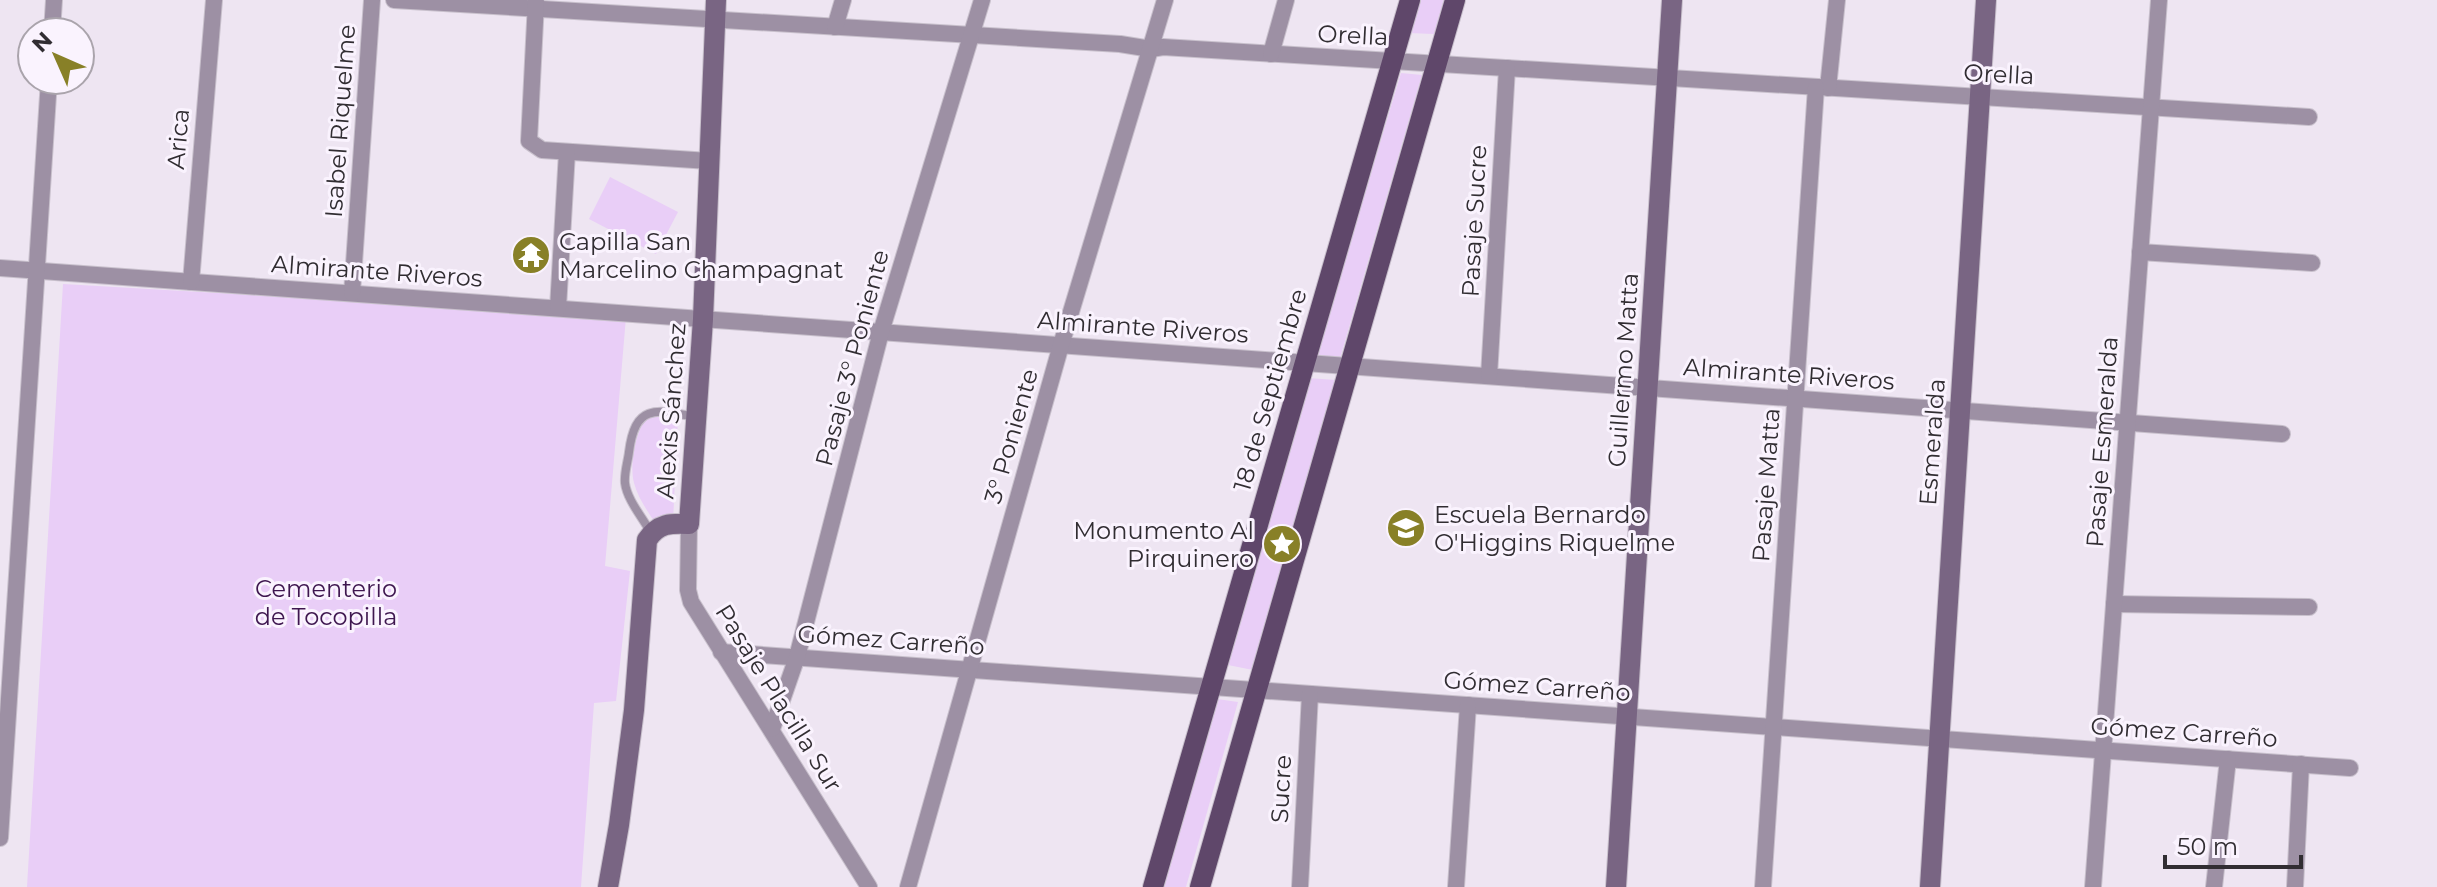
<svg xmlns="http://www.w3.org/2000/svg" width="2437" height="887" viewBox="0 0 2437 887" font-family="Montserrat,sans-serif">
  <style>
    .green { fill: #e9cef7 }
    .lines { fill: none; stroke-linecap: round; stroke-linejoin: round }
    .lane-casing { stroke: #c8c0cc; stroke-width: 10 }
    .street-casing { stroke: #c8c0cc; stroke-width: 18 }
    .secondary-casing { stroke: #c8c0cc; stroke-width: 22 }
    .primary-casing { stroke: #c8c0cc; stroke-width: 22 }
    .lane { stroke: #9d90a4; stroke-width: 8 }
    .street { stroke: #9d90a4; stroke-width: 16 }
    .secondary { stroke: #796583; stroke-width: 20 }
    .primary { stroke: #5f476a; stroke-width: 20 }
    .labels { text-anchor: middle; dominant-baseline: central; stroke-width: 6; stroke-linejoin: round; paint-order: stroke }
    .street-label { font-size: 24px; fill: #312d32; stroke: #faf3fe }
    .poi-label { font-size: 24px; fill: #312d32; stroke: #faf3fe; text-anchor: start }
    .park-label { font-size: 24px; fill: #3e164f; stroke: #faf3fe }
  </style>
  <rect width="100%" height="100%" fill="#eee5f2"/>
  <g class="green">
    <polygon points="1419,0 1444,0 1434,34 1409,33"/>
    <polygon points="1401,73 1422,75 1339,362 1315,360"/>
    <polygon points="610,177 678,212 656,254 589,219"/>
    <polygon points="63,284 626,317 605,566 630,571 616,701 594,703 581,887 27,887"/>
    <polygon points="1308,378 1336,380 1253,670 1228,665"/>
    <path d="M649 415 678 416 673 522 656 524C648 512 638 498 634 483 629 465 636 428 649 415Z"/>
    <polygon points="1217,699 1238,702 1186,887 1164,887"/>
  </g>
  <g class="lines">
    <defs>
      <path id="lane" d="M651 533C643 518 627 500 625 483 624 473 628 461 629 452 635 404 655 409 696 417"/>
      <g id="street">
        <polyline points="394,0 1120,44 1151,49 1163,47 2309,117"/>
        <polyline points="536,2 529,141 542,150 709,161"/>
        <polyline points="835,27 843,0"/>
        <polyline points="52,32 54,0"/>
        <polyline points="1271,54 1286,0"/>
        <polyline points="1828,88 1837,0"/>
        <polyline points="2140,252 2312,263"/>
        <polyline points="0,268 2282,434"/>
        <polyline points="191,282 214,0"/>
        <polyline points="352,293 372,0"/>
        <polyline points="558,308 567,152"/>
        <polyline points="1489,376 1507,68"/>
        <polyline points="689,524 688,590 691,602 869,887"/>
        <polyline points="2114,604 2309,607"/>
        <polyline points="721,652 2350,768"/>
        <polyline points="772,729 797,657 881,332 982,0"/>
        <polyline points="0,838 49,80"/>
        <polyline points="908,887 1061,345 1165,0"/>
        <polyline points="1300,887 1310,694"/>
        <polyline points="1456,887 1468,705"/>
        <polyline points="1763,887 1816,87"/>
        <polyline points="2093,887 2159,0"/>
        <polyline points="2214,887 2228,759"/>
        <polyline points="2295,887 2301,764"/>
      </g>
      <g id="secondary">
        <path d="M608 887 619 825 634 710 647 540C658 523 671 523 689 524L703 319 716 0"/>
        <polyline points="1616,887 1672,0"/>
        <polyline points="1930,887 1986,0"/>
      </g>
      <g id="primary">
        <polyline points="1153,887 1410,0"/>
        <polyline points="1200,887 1455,0"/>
      </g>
    </defs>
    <use href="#lane" class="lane-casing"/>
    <use href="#street" class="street-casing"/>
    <use href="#secondary" class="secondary-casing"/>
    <use href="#primary" class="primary-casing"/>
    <use href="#lane" class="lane"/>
    <use href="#street" class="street"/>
    <use href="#secondary" class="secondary"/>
    <use href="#primary" class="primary"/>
  </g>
  <defs>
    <symbol id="temple-disc" viewBox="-11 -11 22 22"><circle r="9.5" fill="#888027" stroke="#faf3fe"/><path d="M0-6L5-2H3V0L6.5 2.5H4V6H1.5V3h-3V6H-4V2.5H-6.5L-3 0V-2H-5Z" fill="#fff"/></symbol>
    <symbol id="school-disc" viewBox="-11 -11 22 22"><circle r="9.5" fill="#888027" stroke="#faf3fe"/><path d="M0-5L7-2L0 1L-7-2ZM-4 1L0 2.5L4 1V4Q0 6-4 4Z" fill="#fff"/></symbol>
    <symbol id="sight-disc" viewBox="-11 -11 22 22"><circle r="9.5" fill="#888027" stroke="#faf3fe"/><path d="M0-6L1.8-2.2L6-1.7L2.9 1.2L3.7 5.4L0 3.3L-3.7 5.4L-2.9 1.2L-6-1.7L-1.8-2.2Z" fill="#fff"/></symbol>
  </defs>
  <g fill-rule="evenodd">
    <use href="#temple-disc" x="509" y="233" width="44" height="44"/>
    <use href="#school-disc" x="1384" y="506" width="44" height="44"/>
    <use href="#sight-disc" x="1260" y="522" width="44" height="44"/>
  </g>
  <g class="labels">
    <g class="street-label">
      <text transform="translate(1353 35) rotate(3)">Orella</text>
      <text transform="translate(1999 74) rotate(3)">Orella</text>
      <text transform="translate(340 121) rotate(-86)">Isabel Riquelme</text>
      <text transform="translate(178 139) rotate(-85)">Arica</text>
      <text transform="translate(1474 221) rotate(-87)">Pasaje Sucre</text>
      <text transform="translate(377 271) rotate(4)">Almirante Riveros</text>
      <text transform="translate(1143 327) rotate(4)">Almirante Riveros</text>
      <text transform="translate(852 358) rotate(-75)">Pasaje 3° Poniente</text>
      <text transform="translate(1623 370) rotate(-86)">Guillermo Matta</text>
      <text transform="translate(1789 374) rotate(4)">Almirante Riveros</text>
      <text transform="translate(1270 390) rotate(-74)">18 de Septiembre</text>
      <text transform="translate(671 411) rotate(-86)">Alexis Sánchez</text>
      <text transform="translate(1011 436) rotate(-74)">3° Poniente</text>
      <text transform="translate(1932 442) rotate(-86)">Esmeralda</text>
      <text transform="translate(2102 442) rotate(-86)">Pasaje Esmeralda</text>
      <text transform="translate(1766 485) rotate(-86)">Pasaje Matta</text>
      <text transform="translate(891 640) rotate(4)">Gómez Carreño</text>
      <text transform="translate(1537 686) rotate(4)">Gómez Carreño</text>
      <text transform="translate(779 698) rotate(58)">Pasaje Placilla Sur</text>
      <text transform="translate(2184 732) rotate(4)">Gómez Carreño</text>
      <text transform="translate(1281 789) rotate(-87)">Sucre</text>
    </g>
    <g class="poi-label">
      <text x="559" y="241">Capilla San<tspan x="559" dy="28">Marcelino Champagnat</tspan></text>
      <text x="1434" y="514">Escuela Bernardo<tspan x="1434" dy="28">O'Higgins Riquelme</tspan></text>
      <text x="1254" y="530" text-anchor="end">Monumento Al<tspan x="1254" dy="28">Pirquinero</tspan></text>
    </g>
    <g class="park-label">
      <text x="326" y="588">Cementerio<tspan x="326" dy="28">de Tocopilla</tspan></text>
    </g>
  </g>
  <g transform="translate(56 56) rotate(315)"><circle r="38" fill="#faf3fe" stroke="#aaa4ac" stroke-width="2"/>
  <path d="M0-6L14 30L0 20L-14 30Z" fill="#888027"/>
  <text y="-12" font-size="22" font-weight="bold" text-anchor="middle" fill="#312d32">N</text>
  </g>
  <path d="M2165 855v12h136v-12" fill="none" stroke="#312d32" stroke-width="4"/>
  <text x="2177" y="855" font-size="24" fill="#312d32" stroke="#faf3fe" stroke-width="6" paint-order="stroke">50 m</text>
</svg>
